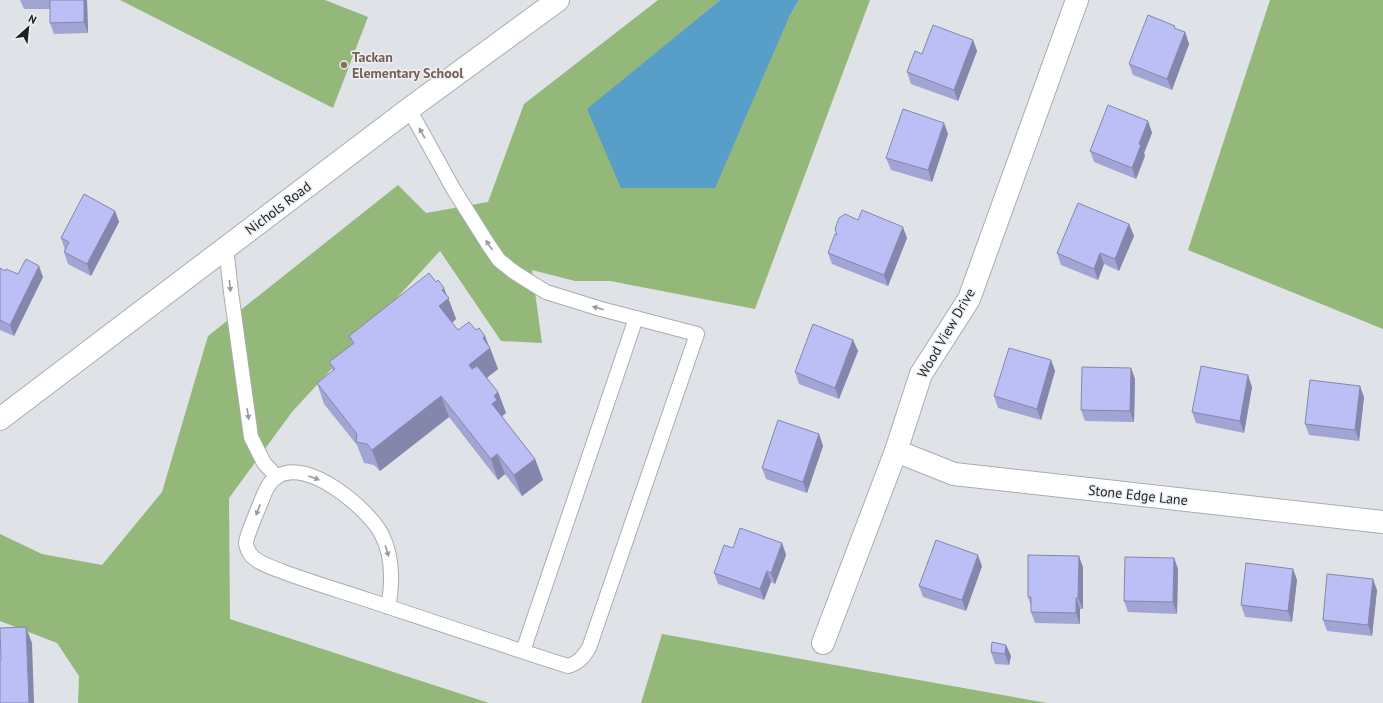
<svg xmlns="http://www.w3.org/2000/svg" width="1383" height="703" viewBox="0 0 1383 703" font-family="'PT Sans',sans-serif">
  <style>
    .forest { fill: #94b879 }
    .water { fill: #579fc8 }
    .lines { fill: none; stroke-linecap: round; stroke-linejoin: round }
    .lane-casing { stroke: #a9acb0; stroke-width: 16 }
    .street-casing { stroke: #a9acb0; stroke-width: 24 }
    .secondary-casing { stroke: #a9acb0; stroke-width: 24 }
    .lane { stroke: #fff; stroke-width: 14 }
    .street { stroke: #fff; stroke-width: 22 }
    .secondary { stroke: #fff; stroke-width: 22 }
    .wall { fill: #a2a4d3 }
    .shaded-wall { fill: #8486ac }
    .building { fill: #bcbff5; stroke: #8486ac }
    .oneway { fill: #999a9b }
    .education-dot { fill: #8d6e63; stroke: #ecf0f4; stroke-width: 1.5 }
    .labels { text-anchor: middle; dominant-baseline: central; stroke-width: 3; stroke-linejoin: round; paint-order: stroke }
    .education-label { font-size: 14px; font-weight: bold; fill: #785e54; stroke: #ecf0f4; text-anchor: start }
    .street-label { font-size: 14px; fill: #1d1f20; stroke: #ecf0f4 }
  </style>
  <rect width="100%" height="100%" fill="#dfe3e7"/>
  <g class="forest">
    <polygon points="120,0 325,0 368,17 333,108"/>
    <polygon points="658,0 720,0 588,109 789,17 799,0 870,0 755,309 610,281 575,281 532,270 542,343 501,341 440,251 292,412 229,498 230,619 489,703 78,703 79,676 57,643 0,621 0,534 42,554 102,565 162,492 208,336 398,185 426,213 488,202 524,104"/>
    <polygon points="1270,0 1383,0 1383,329 1188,250"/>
    <polygon points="662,634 1047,703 641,703"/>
  </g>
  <polygon class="water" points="720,0 799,0 789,17 715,188 621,188 587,109"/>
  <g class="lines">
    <defs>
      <g id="lane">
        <polyline points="226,247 231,292 251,437 264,463 277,477"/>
        <path d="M388 607C393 582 393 556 381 533 367 508 308 458 278 476 268 482 265 492 261 502 258 509 246 538 246 543 246 545 248 551 249 552 254 562 271 567 281 571 310 582 341 591 371 601 437 623 502 645 568 666 579 663 583 657 589 648L697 334 601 309 546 292 514 272 499 260 488 244 454 190 409 109"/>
        <polyline points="523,651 636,318"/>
      </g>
      <g id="street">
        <polyline points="896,451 954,474 1383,522"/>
        <polyline points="823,643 896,451 921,374 969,299 1077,0"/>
      </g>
      <polyline id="secondary" points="0,419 409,109 558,0"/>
    </defs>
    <use href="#lane" class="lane-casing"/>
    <use href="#street" class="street-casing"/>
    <use href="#secondary" class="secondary-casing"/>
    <use href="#lane" class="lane"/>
    <use href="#street" class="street"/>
    <use href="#secondary" class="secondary"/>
  </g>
  <g class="wall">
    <polygon points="20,0 87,0 88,33 54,34 50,23 50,9 24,9"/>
    <polygon points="1177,29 1185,32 1189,44 1172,90 1133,75 1129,64"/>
    <polygon points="973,40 977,51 958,101 911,84 907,72 922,54"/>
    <polygon points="1148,121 1152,133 1144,153 1145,156 1136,179 1094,162 1090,151"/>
    <polygon points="944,123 948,134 932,182 891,170 886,158"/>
    <polygon points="115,211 119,222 91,276 68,264 64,252 65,250 61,238"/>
    <polygon points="1129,224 1134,236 1119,271 1104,264 1098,280 1061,265 1057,253"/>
    <polygon points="837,235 907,238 888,286 832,264 828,253"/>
    <polygon points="0,268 5,271 18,274 43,277 14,336 0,330"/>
    <polygon points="448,297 456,319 452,323 458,330 476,330 485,336 488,346 490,348 498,369 487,378 498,392 506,413 502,416 504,419 535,459 543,480 522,496 505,474 498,480 449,417 380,471 374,465 364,463 357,445 324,404 317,383 333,371 329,362 352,344 349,336"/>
    <polygon points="853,340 858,351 839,399 799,384 795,372"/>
    <polygon points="1051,360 1055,371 1041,420 998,408 994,396"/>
    <polygon points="1131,368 1135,379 1134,422 1085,421 1081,410"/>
    <polygon points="1252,387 1244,433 1196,423 1192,412"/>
    <polygon points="1364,397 1359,441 1309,435 1305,424"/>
    <polygon points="819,434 823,446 807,493 766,479 762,468"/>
    <polygon points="782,543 786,555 775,584 771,582 764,600 718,584 714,573 733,548"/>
    <polygon points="1174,558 1178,569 1177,614 1128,612 1124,601"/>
    <polygon points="982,566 966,611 923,597 919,586"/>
    <polygon points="1083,567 1083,609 1080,609 1080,624 1035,623 1031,612 1031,606 1028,597"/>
    <polygon points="1293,569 1297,580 1292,622 1245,617 1241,605"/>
    <polygon points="1377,590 1372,636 1327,631 1323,620"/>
    <polygon points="1006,645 1011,656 1009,665 995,664 991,652"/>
  </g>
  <g class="shaded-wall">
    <polygon points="84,0 87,0 88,33 84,22"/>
    <polygon points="1185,32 1189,44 1172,90 1167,79"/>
    <polygon points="973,40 977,51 958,101 954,90"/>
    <polygon points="1148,121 1152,133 1144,153 1145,156 1136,179 1132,168 1139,144"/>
    <polygon points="944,123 948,134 932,182 928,170"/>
    <polygon points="115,211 119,222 91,276 87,264"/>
    <polygon points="1129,224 1134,236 1119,271 1115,259"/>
    <polygon points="903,227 907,238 888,286 884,275"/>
    <polygon points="1100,253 1104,264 1098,280 1094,269"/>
    <polygon points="39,266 43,277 14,336 10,325"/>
    <polygon points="444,288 456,319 447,327 439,306 442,290"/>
    <polygon points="485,336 490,349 490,348 498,369 477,385 469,365 483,338"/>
    <polygon points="853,340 858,351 839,399 835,388"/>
    <polygon points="1051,360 1055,371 1041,420 1037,409"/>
    <polygon points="1131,368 1135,379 1134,422 1130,411"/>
    <polygon points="1248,375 1252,387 1244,433 1240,421"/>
    <polygon points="1360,386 1364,397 1359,441 1355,430"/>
    <polygon points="498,392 506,413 502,416 504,421 492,404 494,396"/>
    <polygon points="441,396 449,417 380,471 372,450"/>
    <polygon points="819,434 823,446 807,493 803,482"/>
    <polygon points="497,454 505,474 498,480 491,459"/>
    <polygon points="535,459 543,480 522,496 514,475"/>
    <polygon points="782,543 786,555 775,584 771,573"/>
    <polygon points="978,555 982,566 966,611 962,600"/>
    <polygon points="1079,556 1083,567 1083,609 1078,598"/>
    <polygon points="1174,558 1178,569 1177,614 1173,602"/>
    <polygon points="1293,569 1297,580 1292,622 1288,611"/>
    <polygon points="767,571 771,582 764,600 760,589"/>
    <polygon points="1373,579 1377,590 1372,636 1368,625"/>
    <polygon points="1076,598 1080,609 1080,624 1076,613"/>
    <polygon points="26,627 32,643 34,703 29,703"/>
    <polygon points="1006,645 1011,656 1009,665 1005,654"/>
  </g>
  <g class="building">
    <polygon points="50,0 84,0 84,22 50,23"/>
    <polygon points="1148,15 1175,26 1174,28 1185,32 1167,79 1129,64"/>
    <polygon points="933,25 973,40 954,90 907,72 915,51 922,54"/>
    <polygon points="1108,105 1148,121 1139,144 1141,145 1132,168 1090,151"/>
    <polygon points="903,109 944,123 928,170 886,158"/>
    <polygon points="84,194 115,211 87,264 64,252 69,242 61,238"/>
    <polygon points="1078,203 1129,224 1115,259 1100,253 1094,269 1057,253"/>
    <polygon points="862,210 903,227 884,275 828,253 835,234 837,235 835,229 839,218 845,214 858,220"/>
    <polygon points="26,259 39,266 10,325 0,320 0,268 5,271 6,269 18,274"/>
    <polygon points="429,273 436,282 438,280 444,288 442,290 449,298 439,306 458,330 469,322 476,330 479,328 485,336 483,338 490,348 469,365 472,369 477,366 498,392 494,396 497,400 492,404 535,459 514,475 497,454 491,459 441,396 372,450 367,444 356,442 357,434 317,383 335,369 329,362 354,343 349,336"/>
    <polygon points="813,324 853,340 835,388 795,372"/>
    <polygon points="1009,348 1051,360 1037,409 994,396"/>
    <polygon points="1201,366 1248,375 1240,421 1192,412"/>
    <polygon points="1082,367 1131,368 1130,411 1081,410"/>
    <polygon points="1310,380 1360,386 1355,430 1305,424"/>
    <polygon points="778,420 819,434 803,482 762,468"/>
    <polygon points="740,528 782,543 771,573 767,571 760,589 714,573 724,545 733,548"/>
    <polygon points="936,540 978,555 962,600 919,586"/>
    <polygon points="1028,555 1079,556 1078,598 1076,598 1076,613 1031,612 1031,597 1028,597"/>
    <polygon points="1125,557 1174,558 1173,602 1124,601"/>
    <polygon points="1246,563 1293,569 1288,611 1241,605"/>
    <polygon points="1327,574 1373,579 1368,625 1323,620"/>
    <polygon points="26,627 29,703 0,703 0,661 1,661 0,628"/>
    <polygon points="992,642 1006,645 1005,654 991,652"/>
  </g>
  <defs><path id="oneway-solid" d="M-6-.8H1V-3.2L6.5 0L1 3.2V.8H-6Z"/></defs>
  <g class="oneway">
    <use href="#oneway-solid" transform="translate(422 133) rotate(-119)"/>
    <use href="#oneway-solid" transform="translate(489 245) rotate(-124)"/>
    <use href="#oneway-solid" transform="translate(230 286) rotate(84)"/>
    <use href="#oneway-solid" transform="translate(598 308) rotate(-164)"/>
    <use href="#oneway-solid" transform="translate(248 414) rotate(82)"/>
    <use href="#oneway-solid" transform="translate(314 478) rotate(20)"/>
    <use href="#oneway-solid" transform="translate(258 510) rotate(111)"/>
    <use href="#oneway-solid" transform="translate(387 551) rotate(73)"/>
  </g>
  <circle class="education-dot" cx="344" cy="65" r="4"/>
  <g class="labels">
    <g class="education-label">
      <text x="352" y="57">Tackan<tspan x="352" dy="16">Elementary School</tspan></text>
    </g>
    <g class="street-label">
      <text transform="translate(278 208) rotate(-37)">Nichols Road</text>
      <text transform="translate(946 333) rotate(-60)">Wood View Drive</text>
      <text transform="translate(1138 495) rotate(6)">Stone Edge Lane</text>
    </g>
  </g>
  <g transform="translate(28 28) rotate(27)" stroke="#ecf0f4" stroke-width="3" paint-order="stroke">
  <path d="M0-3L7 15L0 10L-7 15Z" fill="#1d1f20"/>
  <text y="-6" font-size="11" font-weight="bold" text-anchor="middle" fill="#1d1f20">N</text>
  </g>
</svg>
